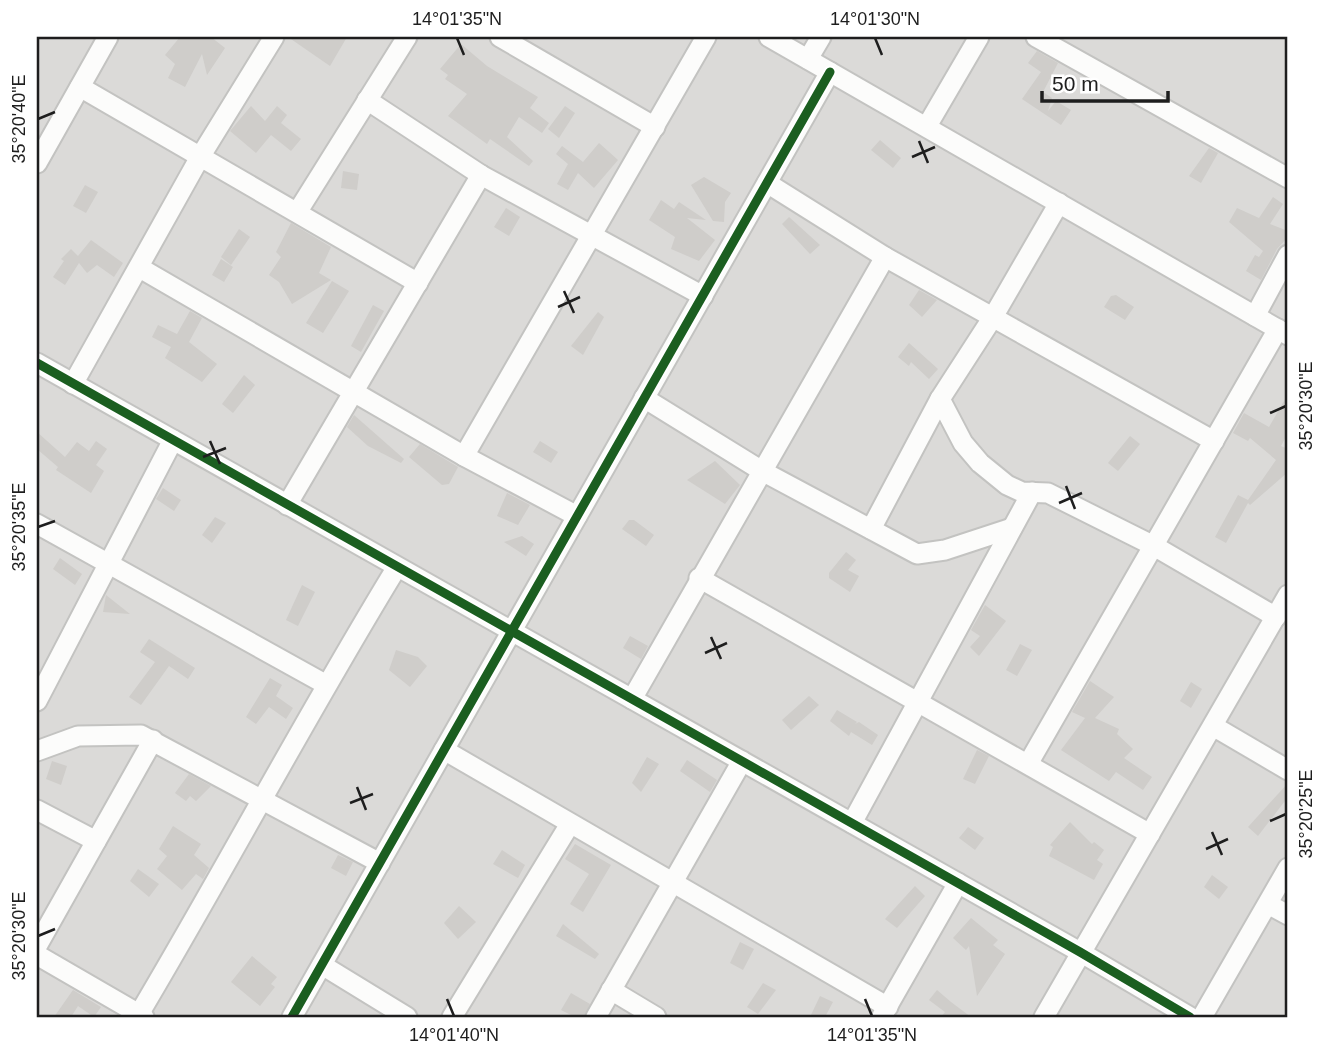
<svg xmlns="http://www.w3.org/2000/svg" width="1325" height="1054" viewBox="0 0 1325 1054" font-family="Helvetica,sans-serif">
  <style>
    .residential { fill: #dbdad8 }
    .building { fill: #cfcdca }
    .lines { fill: none; stroke-linecap: round; stroke-linejoin: round }
    .street-casing { stroke: #c3c3c1; stroke-width: 23 }
    .street { stroke: #fcfcfb; stroke-width: 19 }
    .cycleway-casing { stroke: #fff; stroke-width: 13 }
    .cycleway { stroke: #1b5e20; stroke-width: 9 }
    .ticks { fill: none; stroke: #1e1e1e; stroke-width: 2.5 }
    .neatline { fill: none; stroke: #1e1e1e; stroke-width: 2.5 }
    .ticks-label { font-size: 18px; text-anchor: middle; fill: #1e1e1e }
  </style>
  <rect width="100%" height="100%" fill="#ecebe7"/>
  <rect class="residential" x="37" y="37" width="1251" height="980"/>
  <g class="building">
    <polygon points="180,37 211,37 225,48 207,75 202,54 185,87 168,78 175,64 165,55"/>
    <polygon points="288,37 347,37 330,66"/>
    <polygon points="461,44 487,66 538,97 530,108 549,123 542,133 519,117 507,137 533,161 529,166 490,139 487,144 448,116 467,94 445,79 448,75 440,69"/>
    <polygon points="1037,51 1058,63 1043,92 1052,98 1048,111 1056,101 1071,110 1061,125 1022,99 1041,72 1028,63"/>
    <polygon points="251,106 265,121 277,106 287,115 281,123 301,139 291,151 271,135 256,153 230,131"/>
    <polygon points="565,106 575,113 559,138 548,129"/>
    <polygon points="880,140 901,158 893,168 871,150"/>
    <polygon points="599,143 618,160 594,188 578,173 568,190 557,184 568,164 556,154 562,146 583,162"/>
    <polygon points="1209,148 1218,153 1201,183 1189,176"/>
    <polygon points="343,171 359,174 357,190 341,188"/>
    <polygon points="704,177 731,193 725,202 724,222 713,221 691,185"/>
    <polygon points="85,185 98,192 86,213 73,206"/>
    <polygon points="1273,197 1283,204 1270,224 1288,231 1288,237 1277,249 1261,280 1246,271 1255,255 1259,257 1263,251 1229,222 1237,208 1259,218"/>
    <polygon points="661,200 674,209 679,202 706,220 687,218 715,240 699,261 671,249 675,237 649,220"/>
    <polygon points="506,208 520,217 509,236 494,227"/>
    <polygon points="789,217 820,245 810,254 782,224"/>
    <polygon points="291,223 331,247 319,273 331,280 292,304 279,282 269,275 281,257 276,252"/>
    <polygon points="239,229 250,237 231,265 221,257"/>
    <polygon points="91,240 123,263 114,277 97,265 87,273 79,263 65,285 53,277 64,261 61,259 71,249 78,256"/>
    <polygon points="221,259 233,267 224,282 212,275"/>
    <polygon points="332,281 349,291 323,333 306,323"/>
    <polygon points="919,290 937,300 922,317 909,305"/>
    <polygon points="1116,295 1134,307 1125,320 1104,307 1111,296"/>
    <polygon points="373,305 384,311 361,352 351,346"/>
    <polygon points="190,311 202,318 189,342 217,364 202,382 165,358 171,347 152,337 158,325 177,334"/>
    <polygon points="598,312 604,317 583,355 571,346"/>
    <polygon points="909,343 938,369 929,379 911,362 909,366 898,357"/>
    <polygon points="244,375 255,385 233,413 222,404"/>
    <polygon points="1288,394 1288,433 1281,446 1288,449 1288,472 1250,505 1248,503 1226,543 1215,537 1238,495 1248,500 1276,460 1250,438 1248,441 1233,433 1244,413 1269,427"/>
    <polygon points="354,415 404,459 401,463 368,446 347,427"/>
    <polygon points="37,432 65,457 77,442 89,451 96,441 107,449 96,465 104,471 91,493 56,470 58,467 37,449"/>
    <polygon points="1130,436 1140,444 1118,471 1108,463"/>
    <polygon points="540,441 558,452 551,463 533,452"/>
    <polygon points="420,444 458,467 449,484 442,485 409,457"/>
    <polygon points="715,461 740,485 725,504 687,480"/>
    <polygon points="163,488 181,500 174,511 156,499"/>
    <polygon points="507,493 530,505 518,525 497,516"/>
    <polygon points="215,517 226,523 212,543 202,535"/>
    <polygon points="629,520 634,520 654,535 646,546 622,529"/>
    <polygon points="522,536 534,544 526,556 504,542"/>
    <polygon points="846,552 856,560 848,570 859,576 850,592 829,578 829,573"/>
    <polygon points="60,558 82,574 75,585 53,569"/>
    <polygon points="302,585 315,592 298,626 286,620"/>
    <polygon points="106,595 130,614 103,612"/>
    <polygon points="985,605 1006,621 979,656 970,647 980,636 971,630"/>
    <polygon points="630,636 648,646 641,659 623,648"/>
    <polygon points="149,639 195,668 188,679 169,666 141,705 129,697 155,662 140,652"/>
    <polygon points="1020,644 1032,650 1017,676 1006,670"/>
    <polygon points="396,650 418,657 427,666 410,687 389,670"/>
    <polygon points="270,678 282,685 276,696 293,708 286,719 269,707 256,724 246,717"/>
    <polygon points="1090,681 1114,697 1095,718 1119,729 1117,734 1133,749 1124,758 1152,777 1143,790 1116,772 1109,781 1061,750 1085,718 1072,712"/>
    <polygon points="1191,682 1202,689 1191,708 1180,701"/>
    <polygon points="809,696 819,705 791,730 782,720"/>
    <polygon points="837,710 857,722 855,724 859,722 878,735 872,745 851,732 849,736 830,721"/>
    <polygon points="977,750 989,756 975,784 963,779"/>
    <polygon points="647,757 659,764 641,792 632,783"/>
    <polygon points="687,760 717,780 710,792 680,771"/>
    <polygon points="52,761 67,766 61,785 46,779"/>
    <polygon points="189,774 211,786 196,801 190,796 186,801 175,793"/>
    <polygon points="1288,783 1288,797 1258,836 1248,827"/>
    <polygon points="1070,822 1092,844 1094,842 1104,850 1097,860 1103,864 1094,880 1049,856 1053,847 1050,845"/>
    <polygon points="173,826 201,844 194,855 209,868 203,879 196,874 182,890 157,869 167,856 159,849"/>
    <polygon points="968,827 984,838 975,850 959,838"/>
    <polygon points="575,844 611,865 583,912 570,904 589,874 565,859"/>
    <polygon points="502,850 525,865 518,878 493,864"/>
    <polygon points="338,855 353,862 346,876 331,868"/>
    <polygon points="138,869 159,884 149,897 130,881"/>
    <polygon points="1212,875 1228,887 1219,899 1204,887"/>
    <polygon points="915,886 925,896 897,928 885,919"/>
    <polygon points="459,906 476,922 458,939 444,923"/>
    <polygon points="971,918 998,940 993,945 1005,954 977,996 969,946 966,950 953,938"/>
    <polygon points="563,924 599,954 595,959 556,936"/>
    <polygon points="740,942 754,949 743,970 730,963"/>
    <polygon points="252,956 277,977 271,984 275,987 260,1006 231,982"/>
    <polygon points="763,983 776,990 758,1014 747,1007"/>
    <polygon points="73,990 101,1007 94,1017 78,1006 71,1017 54,1017"/>
    <polygon points="937,990 951,1002 971,1017 941,1017 945,1012 929,1000"/>
    <polygon points="571,993 590,1004 584,1017 575,1017 561,1010"/>
    <polygon points="820,996 833,1002 825,1017 810,1017"/>
  </g>
  <g class="lines">
    <defs>
      <g id="street">
        <polyline points="500,37 655,127"/>
        <polyline points="769,37 1288,335"/>
        <polyline points="1036,37 1288,178"/>
        <polyline points="808,59 821,37"/>
        <polyline points="80,87 418,283"/>
        <polyline points="367,100 481,175 703,296"/>
        <polyline points="927,126 979,37"/>
        <polyline points="37,163 108,37"/>
        <polyline points="767,183 885,257 1214,441"/>
        <polyline points="298,211 407,37"/>
        <polyline points="140,268 464,456 577,516"/>
        <polyline points="1255,316 1288,255"/>
        <polyline points="37,363 1080,952 1190,1017"/>
        <polyline points="73,384 200,157 274,37"/>
        <polyline points="644,398 762,471 917,554 945,550 1012,528"/>
        <polyline points="940,399 963,443 980,463 1007,485 1022,492 1048,493 1154,546 1276,617"/>
        <polyline points="464,456 706,37"/>
        <polyline points="287,505 481,175"/>
        <polyline points="37,524 325,684"/>
        <polyline points="871,529 940,399 993,317 1059,203"/>
        <polyline points="699,578 1150,834"/>
        <polyline points="632,699 885,257"/>
        <polyline points="37,701 173,440"/>
        <polyline points="1213,726 1288,770"/>
        <polyline points="444,750 888,1007"/>
        <polyline points="37,751 78,736 141,735 380,863"/>
        <polyline points="1028,764 1278,329"/>
        <polyline points="37,810 96,841"/>
        <polyline points="852,823 1032,492"/>
        <polyline points="1268,904 1288,915"/>
        <polyline points="37,946 153,740"/>
        <polyline points="37,955 144,1017"/>
        <polyline points="322,965 407,1017"/>
        <polyline points="611,990 656,1017"/>
        <path d="M139 1014C227 866 307 714 397 567"/>
        <polyline points="882,1016 958,883"/>
        <polyline points="292,1017 830,72"/>
        <polyline points="452,1017 570,824"/>
        <polyline points="596,1017 742,761"/>
        <polyline points="1044,1017 1288,595"/>
        <polyline points="1202,1017 1288,868"/>
      </g>
    </defs>
    <use href="#street" class="street-casing"/>
    <use href="#street" class="street"/>
    <defs>
      <g id="cycleway">
        <polyline points="37,363 1080,952 1190,1017"/>
        <polyline points="292,1017 830,72"/>
      </g>
    </defs>
    <use href="#cycleway" class="cycleway-casing"/>
    <use href="#cycleway" class="cycleway"/>
  </g>
  <path class="ticks" d="M457 38 464 55M875 38 882 55M38 119 55 112M919 141 928 163M912 157 935 147M564 291 574 313M558 307 580 297M1270 413 1286 406M210 441 220 464M203 457 226 448M1066 486 1075 509M1059 503 1082 493M38 527 55 521M711 637 721 659M705 653 727 643M357 787 366 810M350 803 373 794M1270 821 1286 814M1212 832 1222 855M1206 849 1228 839M38 936 55 929M447 999 454 1016M865 999 872 1016"/>
  <rect width="1325" height="1054" fill="none" stroke="#ffffff" stroke-width="77"/>
  <path d="M1042 91v10h126v-10" fill="none" stroke="#1e1e1e" stroke-width="3.5"/>
  <text x="1052" y="91" font-size="21" fill="#1e1e1e" stroke="#ffffff" stroke-width="5" paint-order="stroke">50 m</text>
  <rect x="38" y="38" width="1248" height="978" class="neatline"/>
  <g class="ticks-label">
    <text x="457" y="25">14°01'35"N</text>
    <text x="875" y="25">14°01'30"N</text>
    <text transform="translate(19 119) rotate(-90)" y="6">35°20'40"E</text>
    <text transform="translate(1306 406) rotate(-90)" y="6">35°20'30"E</text>
    <text transform="translate(19 527) rotate(-90)" y="6">35°20'35"E</text>
    <text transform="translate(1306 814) rotate(-90)" y="6">35°20'25"E</text>
    <text transform="translate(19 936) rotate(-90)" y="6">35°20'30"E</text>
    <text x="454" y="1041">14°01'40"N</text>
    <text x="872" y="1041">14°01'35"N</text>
  </g>
</svg>
